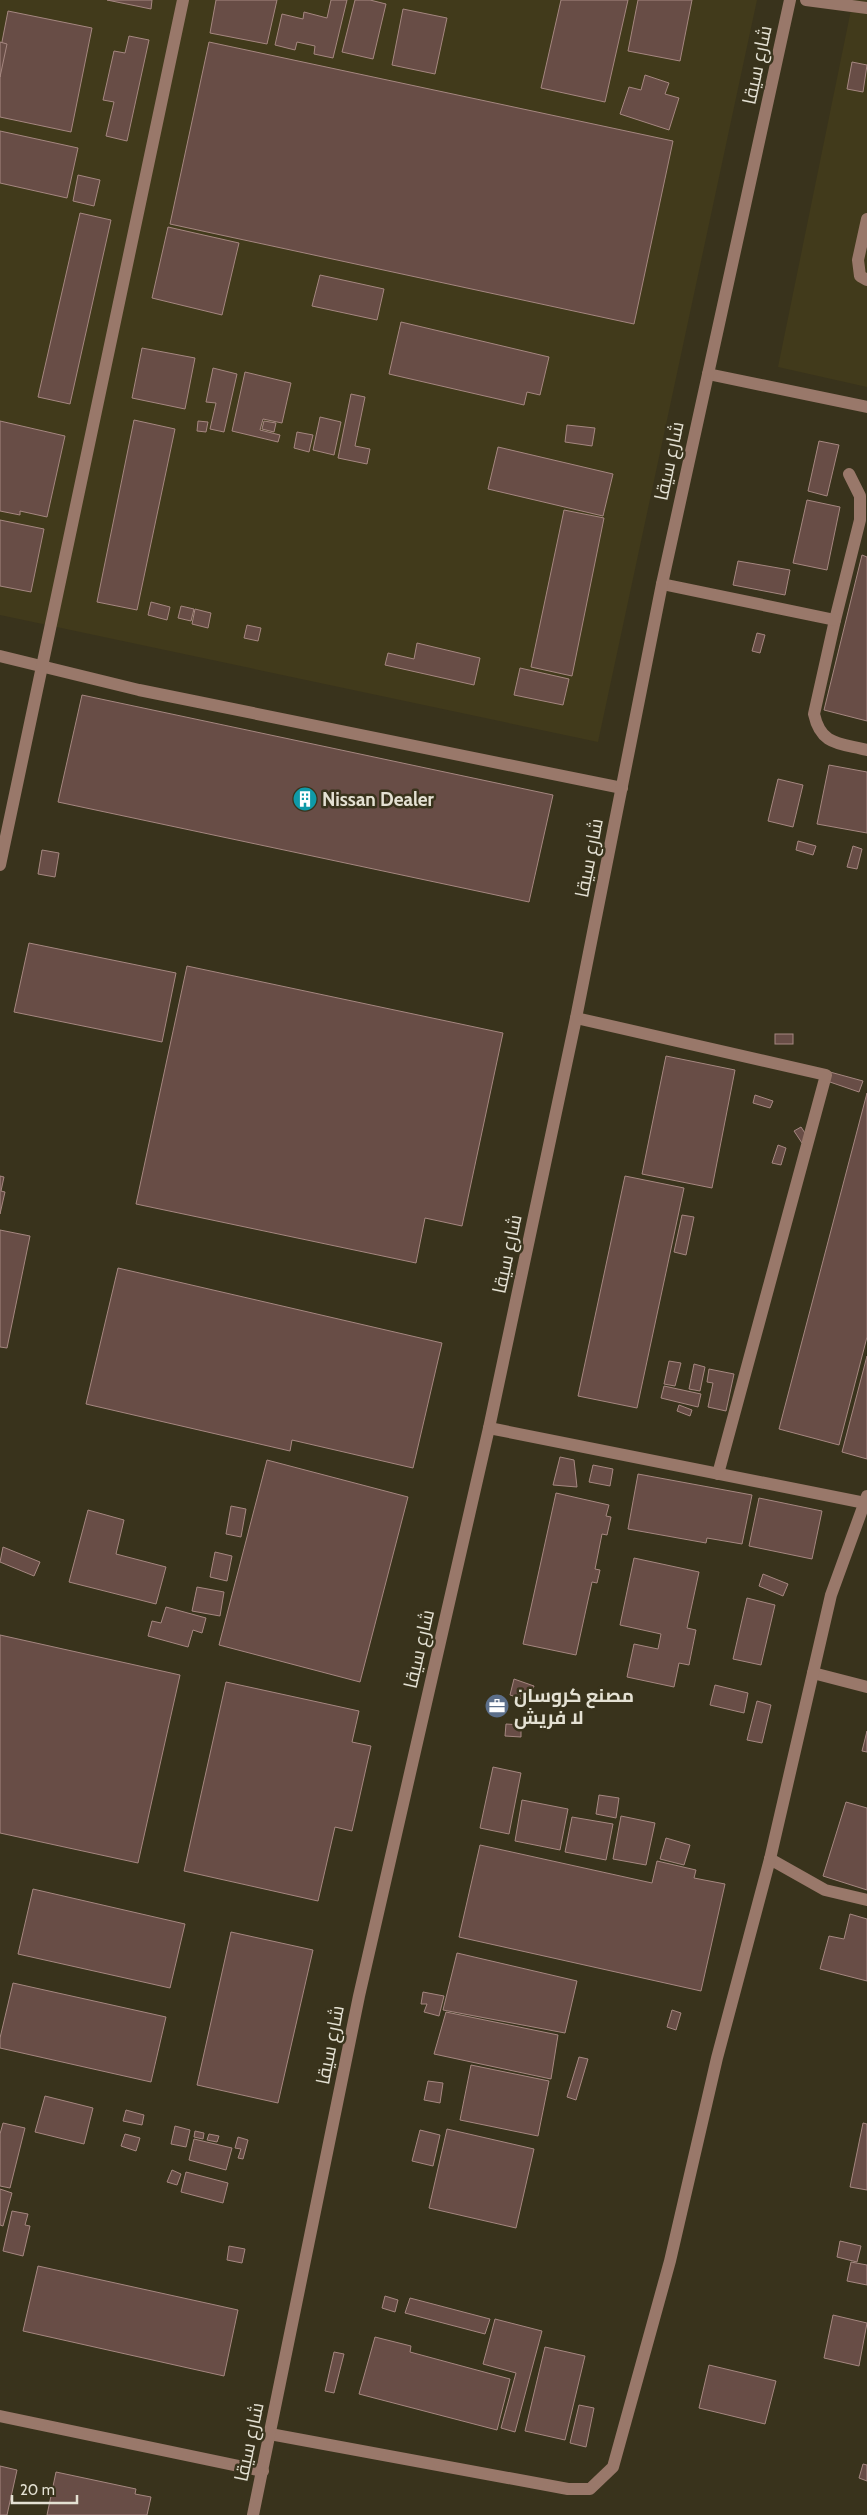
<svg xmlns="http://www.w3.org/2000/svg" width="867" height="2515" viewBox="0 0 867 2515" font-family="Cabin,Cairo,sans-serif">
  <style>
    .built { fill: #413a1b }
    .building { fill: #684d46; stroke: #a58780 }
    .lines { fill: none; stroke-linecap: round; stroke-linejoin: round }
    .minor { stroke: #99786a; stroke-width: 12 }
    .labels { text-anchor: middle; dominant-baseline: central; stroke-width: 5; stroke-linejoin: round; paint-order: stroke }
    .street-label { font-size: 19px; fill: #e4e1d3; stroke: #39331c }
    .poi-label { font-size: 19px; font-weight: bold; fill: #e4e1d3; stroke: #39331c; text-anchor: start }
  </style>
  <rect width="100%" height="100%" fill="#39331c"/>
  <g class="built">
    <polygon points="0,0 757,0 598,742 0,615"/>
    <polygon points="853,0 867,0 867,387 778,367"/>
  </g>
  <g class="building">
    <polygon points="107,0 152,0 151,9"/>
    <polygon points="216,0 277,0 267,44 210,33"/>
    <polygon points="331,0 347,0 333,58 314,54 315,46 297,42 295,50 275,45 282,14 303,19 304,12 327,18"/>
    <polygon points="355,0 370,0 386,4 373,59 342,52"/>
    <polygon points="561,0 628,0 605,102 541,88"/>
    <polygon points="638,0 692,0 680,61 628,51"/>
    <polygon points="403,9 447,18 435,74 392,65"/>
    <polygon points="8,11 92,28 71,132 0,117 0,52"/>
    <polygon points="129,36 149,40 127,141 106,136 114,102 103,100 114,51 125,53"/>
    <polygon points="0,42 7,44 0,77"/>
    <polygon points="209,42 673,141 634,324 170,224"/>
    <polygon points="852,62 867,65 863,92 847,89"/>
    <polygon points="645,75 669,83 665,94 679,98 669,130 620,114 629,87 641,90"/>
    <polygon points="0,131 78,148 67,198 0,183"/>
    <polygon points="78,175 100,180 94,206 73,201"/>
    <polygon points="80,213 111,220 70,404 38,397"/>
    <polygon points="168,227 239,243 222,315 152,298"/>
    <polygon points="320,275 384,289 377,320 312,306"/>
    <polygon points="401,322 549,357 540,395 527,392 524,405 389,374"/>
    <polygon points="142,348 195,358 185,409 132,398"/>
    <polygon points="213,368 237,374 224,432 210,429 216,403 206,402"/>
    <polygon points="245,372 291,383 282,423 263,419 260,430 280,435 278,442 232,431"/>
    <polygon points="351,394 365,397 355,446 370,449 367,464 338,458"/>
    <polygon points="320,417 341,422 334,455 313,450"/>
    <polygon points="134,420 175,429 137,610 97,602"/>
    <polygon points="0,421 65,436 47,517 20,511 20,515 0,511"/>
    <polygon points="198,421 208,422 206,432 197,431"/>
    <polygon points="264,421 276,423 274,432 262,429"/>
    <polygon points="567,425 595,428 592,446 565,442"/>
    <polygon points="297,432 313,435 309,452 294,448"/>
    <polygon points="819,441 839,445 827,496 808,491"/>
    <polygon points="498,447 613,474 603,516 488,489"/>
    <polygon points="807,500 840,507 827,570 793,563"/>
    <polygon points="564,510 604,518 572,676 531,667"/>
    <polygon points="0,520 44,529 31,592 0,586"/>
    <polygon points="862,555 867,557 867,721 824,710"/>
    <polygon points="738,561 790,570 785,595 733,585"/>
    <polygon points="151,602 170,607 167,620 148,615"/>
    <polygon points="181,606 194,609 191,621 178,618"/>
    <polygon points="195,609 211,613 208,628 192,624"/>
    <polygon points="247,625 261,628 258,641 244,638"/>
    <polygon points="757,633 765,635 760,653 752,651"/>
    <polygon points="417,643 480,658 474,685 385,665 388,653 414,659"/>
    <polygon points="520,668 569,679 563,705 514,695"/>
    <polygon points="82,695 553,795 529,902 58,802"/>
    <polygon points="829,765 867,772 867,833 817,824"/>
    <polygon points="778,779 803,785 793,827 768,821"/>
    <polygon points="798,841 816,846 813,855 796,850"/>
    <polygon points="853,846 862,849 857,869 847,867"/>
    <polygon points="42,850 59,853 55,877 38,874"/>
    <polygon points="29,943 176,973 162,1042 14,1012"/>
    <polygon points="187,966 503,1033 462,1226 425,1218 416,1263 136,1204"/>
    <rect x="775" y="1034" width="18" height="10"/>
    <polygon points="666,1056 735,1070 712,1188 642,1174"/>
    <polygon points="830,1072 863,1081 859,1092 827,1081"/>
    <polygon points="867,1093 867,1337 839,1445 779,1429"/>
    <polygon points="755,1095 773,1101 770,1108 753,1103"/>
    <polygon points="801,1127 809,1139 802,1143 794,1131"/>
    <polygon points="778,1145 786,1148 781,1165 772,1163"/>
    <polygon points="0,1176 4,1177 1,1191 5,1192 0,1214"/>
    <polygon points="625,1176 684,1188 637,1408 578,1396"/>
    <polygon points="682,1215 694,1217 686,1255 674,1252"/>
    <polygon points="0,1230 30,1236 7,1348 0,1347"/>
    <polygon points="118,1268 442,1343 413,1468 292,1440 290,1451 86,1404"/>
    <polygon points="867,1356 867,1459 842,1452"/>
    <polygon points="669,1361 681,1363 675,1386 664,1384"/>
    <polygon points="694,1364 705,1367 700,1391 689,1389"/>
    <polygon points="709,1369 734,1374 726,1411 708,1407 713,1383 707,1382"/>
    <polygon points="664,1386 701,1394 698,1407 661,1398"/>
    <polygon points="679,1405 692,1410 690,1416 677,1411"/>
    <polygon points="560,1457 574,1460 577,1487 553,1485"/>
    <polygon points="267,1460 408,1497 360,1682 219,1645"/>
    <polygon points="593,1465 613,1469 610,1486 589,1482"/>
    <polygon points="638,1474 752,1495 742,1544 707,1538 706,1543 628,1529"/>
    <polygon points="556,1493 609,1505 606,1516 611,1517 607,1535 602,1534 595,1569 600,1570 597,1583 592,1582 576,1655 523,1644"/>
    <polygon points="759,1498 822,1511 812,1559 749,1546"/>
    <polygon points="231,1506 246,1509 241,1537 226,1534"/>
    <polygon points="88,1510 124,1520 116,1554 166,1567 156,1604 69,1582"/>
    <polygon points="3,1547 40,1562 34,1576 0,1562"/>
    <polygon points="215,1552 232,1556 227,1581 210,1577"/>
    <polygon points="634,1558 699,1572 687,1628 696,1630 689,1665 679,1663 674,1687 627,1677 634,1644 658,1649 661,1634 620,1625"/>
    <polygon points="763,1574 788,1584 783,1596 759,1586"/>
    <polygon points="197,1587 224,1592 220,1616 192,1611"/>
    <polygon points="747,1598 775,1605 761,1665 733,1659"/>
    <polygon points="166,1607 206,1618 202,1633 193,1630 188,1647 148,1636 152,1621 161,1623"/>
    <polygon points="0,1635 180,1675 138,1863 0,1833"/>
    <polygon points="514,1679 534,1686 529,1701 510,1695"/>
    <polygon points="226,1682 359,1711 352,1742 371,1746 352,1831 335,1827 318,1901 184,1871"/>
    <polygon points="715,1685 748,1693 744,1713 710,1705"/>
    <polygon points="757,1701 771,1705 762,1743 747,1740"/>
    <polygon points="506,1724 521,1725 521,1737 505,1736"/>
    <polygon points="867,1731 867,1752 862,1751"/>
    <polygon points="493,1767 521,1773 509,1834 480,1828"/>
    <polygon points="599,1795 619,1798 616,1818 596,1814"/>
    <polygon points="522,1800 568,1809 560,1850 515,1841"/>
    <polygon points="846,1802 867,1808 867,1890 823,1876"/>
    <polygon points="621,1816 655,1823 646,1865 613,1859"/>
    <polygon points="572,1817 613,1824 606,1860 565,1852"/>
    <polygon points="666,1838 690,1845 684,1865 660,1859"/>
    <polygon points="480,1845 652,1883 657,1861 696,1870 694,1878 725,1884 701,1991 459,1937"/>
    <polygon points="33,1889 185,1924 170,1988 18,1954"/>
    <polygon points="850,1914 867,1919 867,1981 820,1969 829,1936 844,1939"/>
    <polygon points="231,1932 313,1950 278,2103 197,2085"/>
    <polygon points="457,1953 577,1981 565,2033 443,2010"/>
    <polygon points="13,1983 166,2017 151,2082 0,2048 0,2038"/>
    <polygon points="423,1992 444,1996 439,2016 424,2012 427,2004 421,2004"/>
    <polygon points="672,2010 681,2013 676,2030 667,2027"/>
    <polygon points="446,2012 558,2035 551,2079 434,2054"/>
    <polygon points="579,2057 588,2059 576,2100 567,2097"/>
    <polygon points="471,2065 549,2081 538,2136 460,2120"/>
    <polygon points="428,2081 443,2083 440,2103 424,2100"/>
    <polygon points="45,2096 93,2108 84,2144 35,2132"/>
    <polygon points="126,2110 144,2115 142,2125 123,2121"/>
    <polygon points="3,2123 25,2128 10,2188 0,2186 0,2134"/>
    <polygon points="863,2123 867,2124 867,2190 850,2187"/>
    <polygon points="175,2126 190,2130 186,2147 171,2144"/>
    <polygon points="447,2129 534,2149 516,2228 429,2208"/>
    <polygon points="420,2130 440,2135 433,2166 412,2161"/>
    <polygon points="195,2131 204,2133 203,2139 194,2137"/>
    <polygon points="125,2134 140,2138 136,2151 121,2146"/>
    <polygon points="209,2134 219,2136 217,2142 207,2140"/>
    <polygon points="238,2137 248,2140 243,2159 238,2158 241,2149 235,2148"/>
    <polygon points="194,2139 232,2148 226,2170 189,2160"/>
    <polygon points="172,2170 181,2174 177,2185 167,2182"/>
    <polygon points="186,2172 228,2183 223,2203 181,2192"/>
    <polygon points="0,2189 12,2193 3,2226 0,2225"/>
    <polygon points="12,2211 28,2214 25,2225 30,2226 23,2256 3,2251"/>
    <polygon points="840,2241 861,2246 857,2262 837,2257"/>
    <polygon points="229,2246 245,2249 242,2263 227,2260"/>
    <polygon points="851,2262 867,2265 867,2285 847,2281"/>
    <polygon points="38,2266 238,2310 224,2376 23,2331"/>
    <polygon points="385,2296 398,2300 395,2312 382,2308"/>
    <polygon points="410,2298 490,2319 485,2334 405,2313"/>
    <polygon points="833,2315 867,2323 859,2366 824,2358"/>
    <polygon points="495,2319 542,2331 515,2432 501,2428 516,2373 483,2364"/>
    <polygon points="375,2337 411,2346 410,2352 510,2379 497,2430 359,2394"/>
    <polygon points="545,2347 585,2356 565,2440 525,2431"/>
    <polygon points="334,2352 344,2354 334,2393 325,2391"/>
    <polygon points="709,2365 776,2381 765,2424 699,2408"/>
    <polygon points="579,2405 594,2408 586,2447 570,2443"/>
    <polygon points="863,2464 867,2465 867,2481 859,2478"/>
    <polygon points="0,2466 17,2470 7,2515 0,2515"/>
    <polygon points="56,2472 136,2489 135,2494 151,2497 147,2515 47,2515"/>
  </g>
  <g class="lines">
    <g class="minor">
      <polyline points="806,0 867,8"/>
      <polyline points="867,219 858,260 860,276 867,280"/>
      <polyline points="708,374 867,407"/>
      <path d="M849 474 860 496V520L835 620 814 714C821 746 840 743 867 750"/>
      <polyline points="662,584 835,620"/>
      <polyline points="0,656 139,690 622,788"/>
      <polyline points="0,865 183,0"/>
      <polyline points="576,1018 826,1075 718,1474"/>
      <polyline points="489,1428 865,1503"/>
      <polyline points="813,1673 867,1687"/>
      <polyline points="770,1859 825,1890 867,1900"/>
      <polyline points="0,2416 263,2471"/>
      <polyline points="270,2434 568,2489 590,2489 613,2467 670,2261 717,2058 770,1859 831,1595 867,1496"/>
      <polyline points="253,2515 359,1996 489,1428 576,1018 662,584 790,0"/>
    </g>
  </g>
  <defs>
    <symbol id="building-disc" viewBox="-11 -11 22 22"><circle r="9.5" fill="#0f9aa8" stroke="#39331c"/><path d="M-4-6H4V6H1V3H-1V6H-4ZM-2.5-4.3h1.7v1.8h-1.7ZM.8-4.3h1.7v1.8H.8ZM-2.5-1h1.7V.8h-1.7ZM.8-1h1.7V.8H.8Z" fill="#fff"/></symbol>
    <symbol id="office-disc" viewBox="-11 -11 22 22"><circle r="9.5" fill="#5c6f8a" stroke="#39331c"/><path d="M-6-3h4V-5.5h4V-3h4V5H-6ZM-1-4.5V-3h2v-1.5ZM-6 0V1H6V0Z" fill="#fff"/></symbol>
  </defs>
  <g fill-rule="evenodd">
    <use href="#building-disc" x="291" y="785" width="28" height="28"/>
    <use href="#office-disc" x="483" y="1692" width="28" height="28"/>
  </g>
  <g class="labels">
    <g class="street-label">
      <text transform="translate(757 65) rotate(-78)">شارع سيقا</text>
      <text transform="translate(669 461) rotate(-78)">شارع سيقا</text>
      <text transform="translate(589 858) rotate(-79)">شارع سيقا</text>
      <text transform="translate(507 1254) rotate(-78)">شارع سيقا</text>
      <text transform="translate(419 1649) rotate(-77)">شارع سيقا</text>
      <text transform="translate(330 2045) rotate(-79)">شارع سيقا</text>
      <text transform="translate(249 2442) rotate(-78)">شارع سيقا</text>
    </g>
    <g class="poi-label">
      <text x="322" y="799">Nissan Dealer</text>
      <text x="514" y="1695">مصنع كروسان<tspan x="514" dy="22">لا فريش</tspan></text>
    </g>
  </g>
  <path d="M12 2495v8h65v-8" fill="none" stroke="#e4e1d3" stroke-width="2.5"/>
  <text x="20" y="2495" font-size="15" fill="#e4e1d3" stroke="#39331c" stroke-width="4" paint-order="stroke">20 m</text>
</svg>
